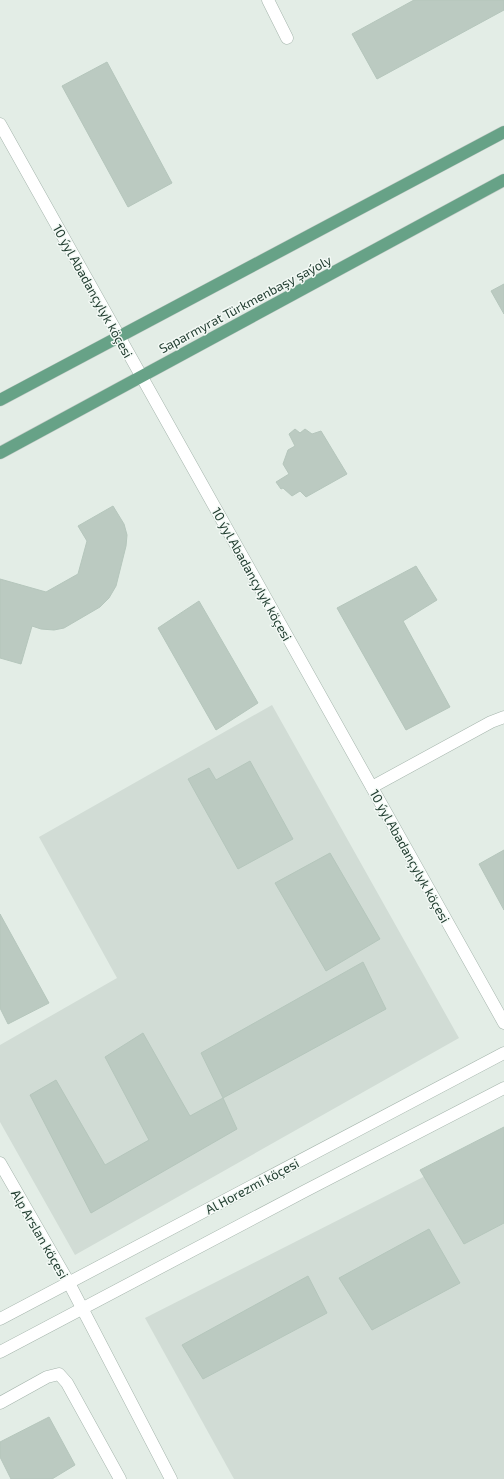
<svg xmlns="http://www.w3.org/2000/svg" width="504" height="1479" viewBox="0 0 504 1479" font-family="'Exo 2',sans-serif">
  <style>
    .built { fill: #d1dcd5 }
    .building { fill: #bbcac1; stroke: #b5c6bc }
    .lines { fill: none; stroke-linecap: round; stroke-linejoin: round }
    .minor-casing { stroke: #a5b5ac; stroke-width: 13 }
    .major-casing { stroke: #c1c9c5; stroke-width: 13 }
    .minor { stroke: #fff; stroke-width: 12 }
    .major { stroke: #67a287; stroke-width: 12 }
    .labels { text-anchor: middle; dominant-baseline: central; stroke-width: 3; stroke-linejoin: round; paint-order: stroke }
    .street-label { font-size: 13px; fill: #223e31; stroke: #f3f9f5 }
  </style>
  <rect width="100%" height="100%" fill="#e3ede6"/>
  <g class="built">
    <polygon points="272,705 459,1038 75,1255 0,1122 0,1045 117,978 39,837"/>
    <polygon points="504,1136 504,1479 234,1479 145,1318"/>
  </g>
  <g class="building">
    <polygon points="414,0 504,0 504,10 377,79 352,34"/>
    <polygon points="107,62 172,183 128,207 62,86"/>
    <polygon points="504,284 504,314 491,291"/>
    <polygon points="295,429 300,433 305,429 312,434 321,431 347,474 306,497 300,491 292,496 283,488 281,489 276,482 289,474 283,464 288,450 295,446 289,434"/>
    <polygon points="113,506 124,524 127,535 126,546 116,586 109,598 100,607 64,628 54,630 41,629 32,626 21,664 0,658 0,579 46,592 78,574 87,541 78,526"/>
    <polygon points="416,566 437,600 403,621 450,707 406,730 337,608"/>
    <polygon points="199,601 258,703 216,730 158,628"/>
    <polygon points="250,761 293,839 238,869 188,779 209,768 216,780"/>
    <polygon points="504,850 504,910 479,864"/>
    <polygon points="330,853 380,939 326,971 275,883"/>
    <polygon points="0,914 49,1003 8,1024 0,1008"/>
    <polygon points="363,962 386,1009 223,1098 201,1053"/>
    <polygon points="143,1033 190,1116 223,1098 237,1129 91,1213 30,1095 56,1080 105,1165 149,1140 105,1057"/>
    <polygon points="504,1127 504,1223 464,1244 420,1170"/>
    <polygon points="429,1229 460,1283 372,1330 339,1278"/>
    <polygon points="308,1276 327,1313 203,1379 182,1345"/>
    <polygon points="49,1417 75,1465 52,1479 11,1479 0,1457 0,1442"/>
  </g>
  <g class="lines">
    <defs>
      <g id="minor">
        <polyline points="268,0 287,38"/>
        <polyline points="0,124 504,1023"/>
        <polyline points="372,787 491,722 504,717"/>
        <polyline points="0,1163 69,1283 171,1479"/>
        <polyline points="0,1319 504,1053"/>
        <polyline points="0,1352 305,1191 504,1088"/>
        <polyline points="0,1403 47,1377 59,1374 67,1383 120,1479"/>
      </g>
      <g id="major">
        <polyline points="0,400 504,132"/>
        <polyline points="0,453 504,180"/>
      </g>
    </defs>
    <use href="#minor" class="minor-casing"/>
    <use href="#major" class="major-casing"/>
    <use href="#minor" class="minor"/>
    <use href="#major" class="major"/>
  </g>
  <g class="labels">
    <g class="street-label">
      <text transform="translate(93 291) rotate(61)">10 ýyl Abadançylyk köçesi</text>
      <text transform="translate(245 304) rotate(-28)">Saparmyrat Türkmenbaşy şaýoly</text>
      <text transform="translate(252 574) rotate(61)">10 ýyl Abadançylyk köçesi</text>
      <text transform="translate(410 856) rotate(61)">10 ýyl Abadançylyk köçesi</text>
      <text transform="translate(252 1186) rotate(-28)">Al Horezmi köçesi</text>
      <text transform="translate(40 1234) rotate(60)">Alp Arslan köçesi</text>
    </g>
  </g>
</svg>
